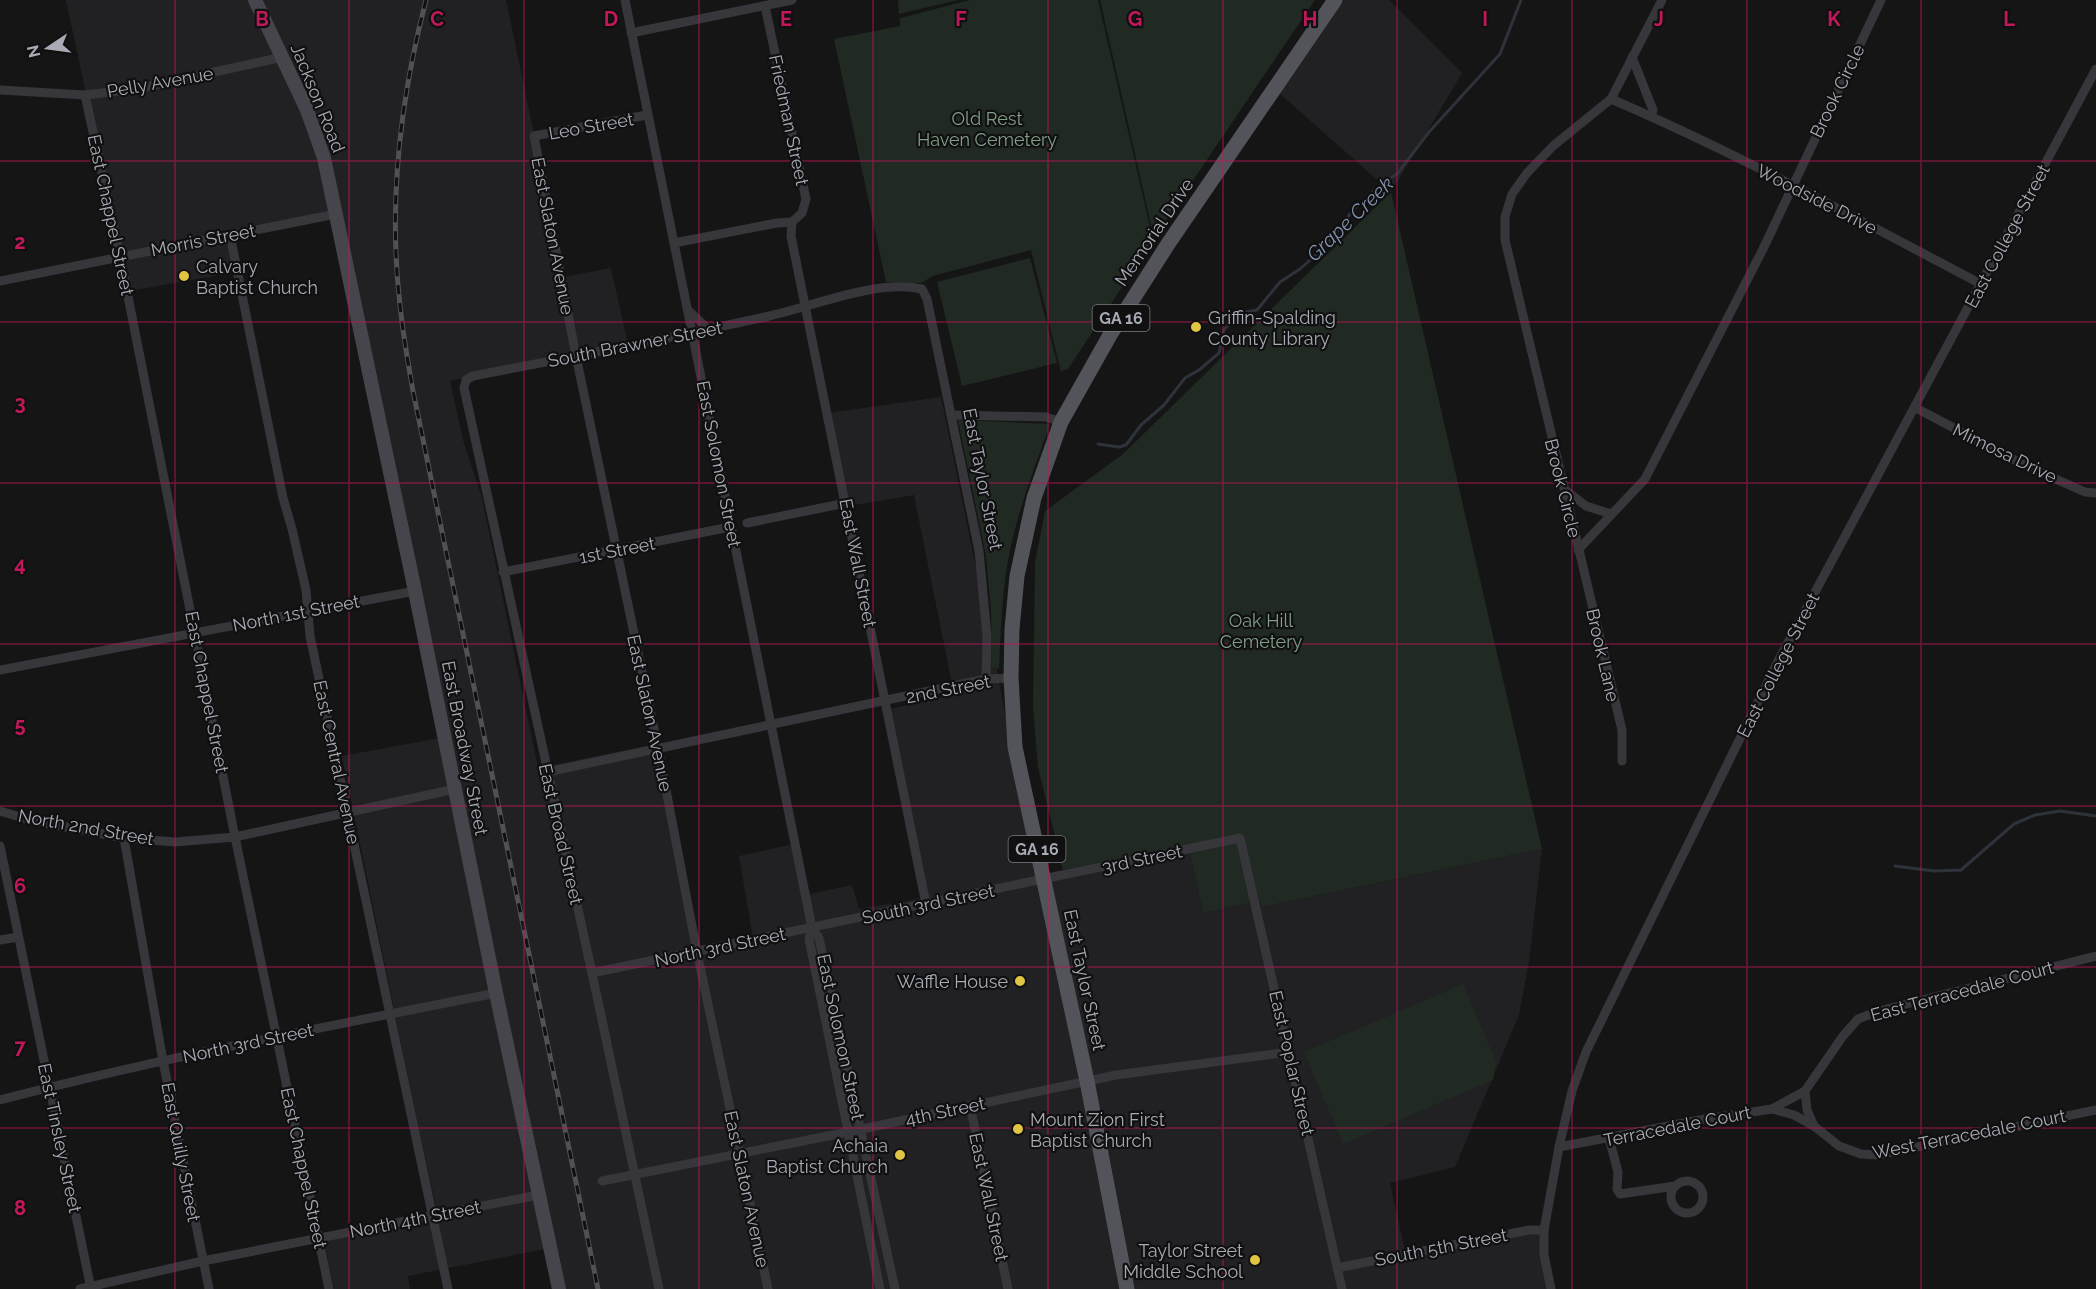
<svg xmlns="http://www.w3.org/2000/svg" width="2096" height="1289" viewBox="0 0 2096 1289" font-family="Raleway,sans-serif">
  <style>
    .built { fill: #212123 }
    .green { fill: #212923 }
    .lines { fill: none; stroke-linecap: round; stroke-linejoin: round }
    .stream { stroke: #2e333b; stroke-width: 3 }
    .street { stroke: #36363b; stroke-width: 9 }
    .secondary { stroke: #45454b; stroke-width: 14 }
    .primary { stroke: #53535a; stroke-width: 15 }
    .rail-casing { stroke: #505056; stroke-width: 5 }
    .rail { stroke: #101011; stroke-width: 3; stroke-dasharray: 9; stroke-linecap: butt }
    .grid { fill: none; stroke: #c2185b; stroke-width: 1.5; stroke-opacity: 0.55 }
    .poi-dot { fill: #e0c444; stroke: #101011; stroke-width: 2 }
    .labels { text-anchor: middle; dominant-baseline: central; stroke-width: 4.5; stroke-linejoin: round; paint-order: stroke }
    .shield { fill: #101011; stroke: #7a7c84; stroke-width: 1.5 }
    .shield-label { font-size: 16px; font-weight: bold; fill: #a8aab5 }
    .street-label { font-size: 18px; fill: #a8aab5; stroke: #101011 }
    .park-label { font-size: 18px; fill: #819f87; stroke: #101011 }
    .poi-label { font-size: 18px; fill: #a8aab5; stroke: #101011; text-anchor: start }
    .water-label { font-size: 20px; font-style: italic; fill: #8292ad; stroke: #101011 }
    .grid-label { font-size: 20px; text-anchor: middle; font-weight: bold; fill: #c2185b; stroke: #101011; stroke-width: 4.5; stroke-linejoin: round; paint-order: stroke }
  </style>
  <rect width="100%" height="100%" fill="#151516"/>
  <g class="built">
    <polygon points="66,0 506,0 564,277 611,268 628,344 450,381 463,440 482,498 538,768 661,743 700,947 753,938 739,856 793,844 805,895 852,885 859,909 928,897 891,709 954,694 914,495 849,506 829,413 941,397 997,671 1036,876 1188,844 1203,913 1261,901 1262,907 1542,849 1529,961 1519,1015 1455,1167 1390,1183 1406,1255 1543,1230 1555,1289 559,1289 550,1248 408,1276 410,1289 334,1289 323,1235 437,1211 420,1135 342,756 445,737 338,215 232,237 237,272 130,291 121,258"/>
    <polygon points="1343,0 1389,0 1462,73 1391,192 1278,92"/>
  </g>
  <g class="green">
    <polygon points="898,0 958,0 899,14"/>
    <polygon points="970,0 1098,0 1153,240 1068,369 1061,371 1031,250 933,276 921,283 886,282 834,39 900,26 900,18"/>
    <polygon points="1100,0 1315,0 1154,238"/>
    <polygon points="1391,192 1542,849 1262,907 1260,901 1203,913 1188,844 1063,870 1038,767 1033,707 1035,562 1045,511 1123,454"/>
    <polygon points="1030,258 1057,363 962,386 937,282"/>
    <path d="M958 420 1050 424C1036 464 1020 504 1011 546 1002 586 1001 628 999 669L992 666 991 611 986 556Z"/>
    <polygon points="1463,984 1496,1062 1493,1080 1343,1144 1304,1052"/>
  </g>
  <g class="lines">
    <g class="stream">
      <polyline points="1098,444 1119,447 1126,445 1141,425 1164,405 1185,378 1199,370 1219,353 1224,330 1232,320 1241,313 1257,310 1280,282 1300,269 1326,246 1353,210 1384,182 1397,174 1429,132 1500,54 1521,0"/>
      <polyline points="1895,866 1934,871 1961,870 2014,824 2035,815 2060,811 2096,816"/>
    </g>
    <g class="street">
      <path d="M625 0C688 309 751 618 812 928L819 938 895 1289"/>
      <polyline points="765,6 806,199 802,213 792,222"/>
      <polyline points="631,33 792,0"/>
      <polyline points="1632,57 1653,110 1651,116"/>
      <polyline points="0,90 85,95 137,89 283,57"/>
      <polyline points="85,95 120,256 235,837 329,1289"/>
      <path d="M1611 99C1737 153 1859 220 1981 284"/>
      <polyline points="647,115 534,136 576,356 658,748 697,952 768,1289"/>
      <polyline points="792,222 791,236 926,904"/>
      <polyline points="230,235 283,498 292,529 306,590 310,636 448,1289"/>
      <polyline points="674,243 777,223 792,222"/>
      <polyline points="0,281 336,214"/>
      <polyline points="688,310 708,329"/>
      <polyline points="1916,408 2024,465 2085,492 2096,493"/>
      <polyline points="951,415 1046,417 1061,422"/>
      <polyline points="1564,489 1586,506 1611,514"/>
      <polyline points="747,523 846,503"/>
      <polyline points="1578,550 1645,479 1763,249 1881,0"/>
      <polyline points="503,572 730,527"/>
      <polyline points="0,670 415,591"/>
      <polyline points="1622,761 1622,730 1505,240 1505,217 1512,194 1527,173 1553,146 1611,99 1662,0"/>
      <polyline points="547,772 986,679 1011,678"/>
      <polyline points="0,811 34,821 124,838 175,842 235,837 455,789"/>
      <polyline points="124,838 163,1061 209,1289"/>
      <polyline points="0,846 91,1289"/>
      <polyline points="812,928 809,939 880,1289"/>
      <polyline points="0,940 18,937"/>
      <polyline points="592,973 1240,838 1342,1289"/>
      <polyline points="1805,1091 1807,1110 1814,1126 1839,1146 1861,1154 1878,1155 2096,1110"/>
      <path d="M0 1100C164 1057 331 1026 496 993"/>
      <polyline points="970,1105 1008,1289"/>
      <polyline points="1772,1109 1794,1115 1814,1126"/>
      <polyline points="1609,1138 1618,1172 1617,1189 1620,1194 1675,1186"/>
      <polyline points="1559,1147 1705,1119 1772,1109 1805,1091 1843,1036 1858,1019 1879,1011 2096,956"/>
      <polyline points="602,1181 848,1132 1116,1075 1289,1052"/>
      <circle cx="1687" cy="1197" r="16"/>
      <polyline points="1337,1268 1529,1230 1544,1230"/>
      <polyline points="80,1289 203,1261 538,1195"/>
      <path d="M659 1289 592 973 464 388 466 380 473 376C572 357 671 338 769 316 814 306 877 279 922 289L927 299 979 551 987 637 986 679"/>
      <polyline points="1551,1289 1544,1255 1544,1230 1559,1147 1572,1091 1586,1052 1778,661 2096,69"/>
    </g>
    <polyline class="secondary" points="255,0 307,110 324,158 415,591 496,993 559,1289"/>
    <polyline class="primary" points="1127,1289 1087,1081 1015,747 1011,678 1012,629 1017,576 1034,498 1061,422 1110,335 1168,244 1335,0"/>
    <defs>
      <path id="rail" d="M426 0C400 100 388 202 400 305 403 334 408 363 413 391L598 1289"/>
    </defs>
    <use href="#rail" class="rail-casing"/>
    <use href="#rail" class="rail"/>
  </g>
  <path class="grid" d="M175 0V1289M349 0V1289M524 0V1289M699 0V1289M873 0V1289M1048 0V1289M1223 0V1289M1397 0V1289M1572 0V1289M1747 0V1289M1921 0V1289M0 161H2096M0 322H2096M0 483H2096M0 644H2096M0 806H2096M0 967H2096M0 1128H2096"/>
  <g class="poi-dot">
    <circle cx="184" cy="276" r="6"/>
    <circle cx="1196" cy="327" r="6"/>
    <circle cx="1020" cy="981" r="6"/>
    <circle cx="1018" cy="1129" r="6"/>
    <circle cx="900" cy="1155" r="6"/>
    <circle cx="1255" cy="1260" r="6"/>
  </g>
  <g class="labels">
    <g class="shield">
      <rect x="1092.5" y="305" width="57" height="26" rx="4.5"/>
      <rect x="1008.5" y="836" width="57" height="26" rx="4.5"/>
    </g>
    <g class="shield-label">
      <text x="1121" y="318">GA 16</text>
      <text x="1037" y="849">GA 16</text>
    </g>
    <g class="street-label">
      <text transform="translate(160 82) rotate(-10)">Pelly Avenue</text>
      <text transform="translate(1837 91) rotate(-64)">Brook Circle</text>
      <text transform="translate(318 98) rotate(68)">Jackson Road</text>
      <text transform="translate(789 120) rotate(78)">Friedman Street</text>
      <text transform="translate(591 126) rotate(-10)">Leo Street</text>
      <text transform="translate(1817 199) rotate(27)">Woodside Drive</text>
      <text transform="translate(111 215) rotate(78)">East Chappel Street</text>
      <text transform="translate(1154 232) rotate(-56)">Memorial Drive</text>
      <text transform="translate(553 236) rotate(79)">East Slaton Avenue</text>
      <text transform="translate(2007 236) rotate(-62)">East College Street</text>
      <text transform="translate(203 240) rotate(-11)">Morris Street</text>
      <text transform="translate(635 344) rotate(-11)">South Brawner Street</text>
      <text transform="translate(2005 453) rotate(26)">Mimosa Drive</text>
      <text transform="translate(719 464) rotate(79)">East Solomon Street</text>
      <text transform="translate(983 479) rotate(79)">East Taylor Street</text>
      <text transform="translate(1563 488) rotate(76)">Brook Circle</text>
      <text transform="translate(617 550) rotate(-11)">1st Street</text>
      <text transform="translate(858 563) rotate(79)">East Wall Street</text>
      <text transform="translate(296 613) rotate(-11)">North 1st Street</text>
      <text transform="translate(1603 655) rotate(77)">Brook Lane</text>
      <text transform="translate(1778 665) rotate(-63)">East College Street</text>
      <text transform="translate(948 689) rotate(-11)">2nd Street</text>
      <text transform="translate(207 692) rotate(79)">East Chappel Street</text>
      <text transform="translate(650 713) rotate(78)">East Slaton Avenue</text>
      <text transform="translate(465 748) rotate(79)">East Broadway Street</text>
      <text transform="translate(337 762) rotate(78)">East Central Avenue</text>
      <text transform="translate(86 827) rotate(10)">North 2nd Street</text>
      <text transform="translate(561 834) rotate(77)">East Broad Street</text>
      <text transform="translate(1142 859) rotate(-12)">3rd Street</text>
      <text transform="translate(928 904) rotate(-12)">South 3rd Street</text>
      <text transform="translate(720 947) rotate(-12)">North 3rd Street</text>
      <text transform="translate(1085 980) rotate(78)">East Taylor Street</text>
      <text transform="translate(1962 991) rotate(-15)">East Terracedale Court</text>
      <text transform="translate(841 1037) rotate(78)">East Solomon Street</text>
      <text transform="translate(248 1043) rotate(-12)">North 3rd Street</text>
      <text transform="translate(1292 1063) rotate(77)">East Poplar Street</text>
      <text transform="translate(945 1111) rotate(-12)">4th Street</text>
      <text transform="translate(1677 1126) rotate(-11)">Terracedale Court</text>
      <text transform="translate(1969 1134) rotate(-11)">West Terracedale Court</text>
      <text transform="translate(60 1138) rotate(78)">East Tinsley Street</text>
      <text transform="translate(181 1152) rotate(79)">East Quilly Street</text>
      <text transform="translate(304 1168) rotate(78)">East Chappel Street</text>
      <text transform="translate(747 1189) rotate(78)">East Slaton Avenue</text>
      <text transform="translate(989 1197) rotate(78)">East Wall Street</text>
      <text transform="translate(415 1219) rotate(-11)">North 4th Street</text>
      <text transform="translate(1441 1247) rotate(-11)">South 5th Street</text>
    </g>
    <g class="park-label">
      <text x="987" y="118">Old Rest<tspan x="987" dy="21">Haven Cemetery</tspan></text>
      <text x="1261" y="620">Oak Hill<tspan x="1261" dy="21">Cemetery</tspan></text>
    </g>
    <g class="poi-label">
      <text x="196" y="266">Calvary<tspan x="196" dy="21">Baptist Church</tspan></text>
      <text x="1208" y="317">Griffin-Spalding<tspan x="1208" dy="21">County Library</tspan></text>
      <text x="1008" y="981" text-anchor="end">Waffle House</text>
      <text x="1030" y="1119">Mount Zion First<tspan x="1030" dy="21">Baptist Church</tspan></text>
      <text x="888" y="1145" text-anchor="end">Achaia<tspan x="888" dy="21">Baptist Church</tspan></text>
      <text x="1243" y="1250" text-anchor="end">Taylor Street<tspan x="1243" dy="21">Middle School</tspan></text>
    </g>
    <g class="water-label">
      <text transform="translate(1350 219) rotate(-44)">Grape Creek</text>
    </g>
  </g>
  <g class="grid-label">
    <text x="262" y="26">B</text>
    <text x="437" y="26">C</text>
    <text x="611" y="26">D</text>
    <text x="786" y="26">E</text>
    <text x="961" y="26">F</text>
    <text x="1135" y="26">G</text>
    <text x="1310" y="26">H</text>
    <text x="1485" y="26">I</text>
    <text x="1659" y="26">J</text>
    <text x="1834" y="26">K</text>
    <text x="2009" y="26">L</text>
    <text x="20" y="249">2</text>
    <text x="20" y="410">3</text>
    <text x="20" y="571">4</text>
    <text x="20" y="732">5</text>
    <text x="20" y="893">6</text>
    <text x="20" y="1054">7</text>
    <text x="20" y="1215">8</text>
  </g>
  <g transform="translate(48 48) rotate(257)" stroke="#101011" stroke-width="4.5" paint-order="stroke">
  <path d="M0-4.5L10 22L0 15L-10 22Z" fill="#a8aab5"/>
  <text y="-9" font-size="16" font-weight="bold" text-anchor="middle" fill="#a8aab5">N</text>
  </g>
</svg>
